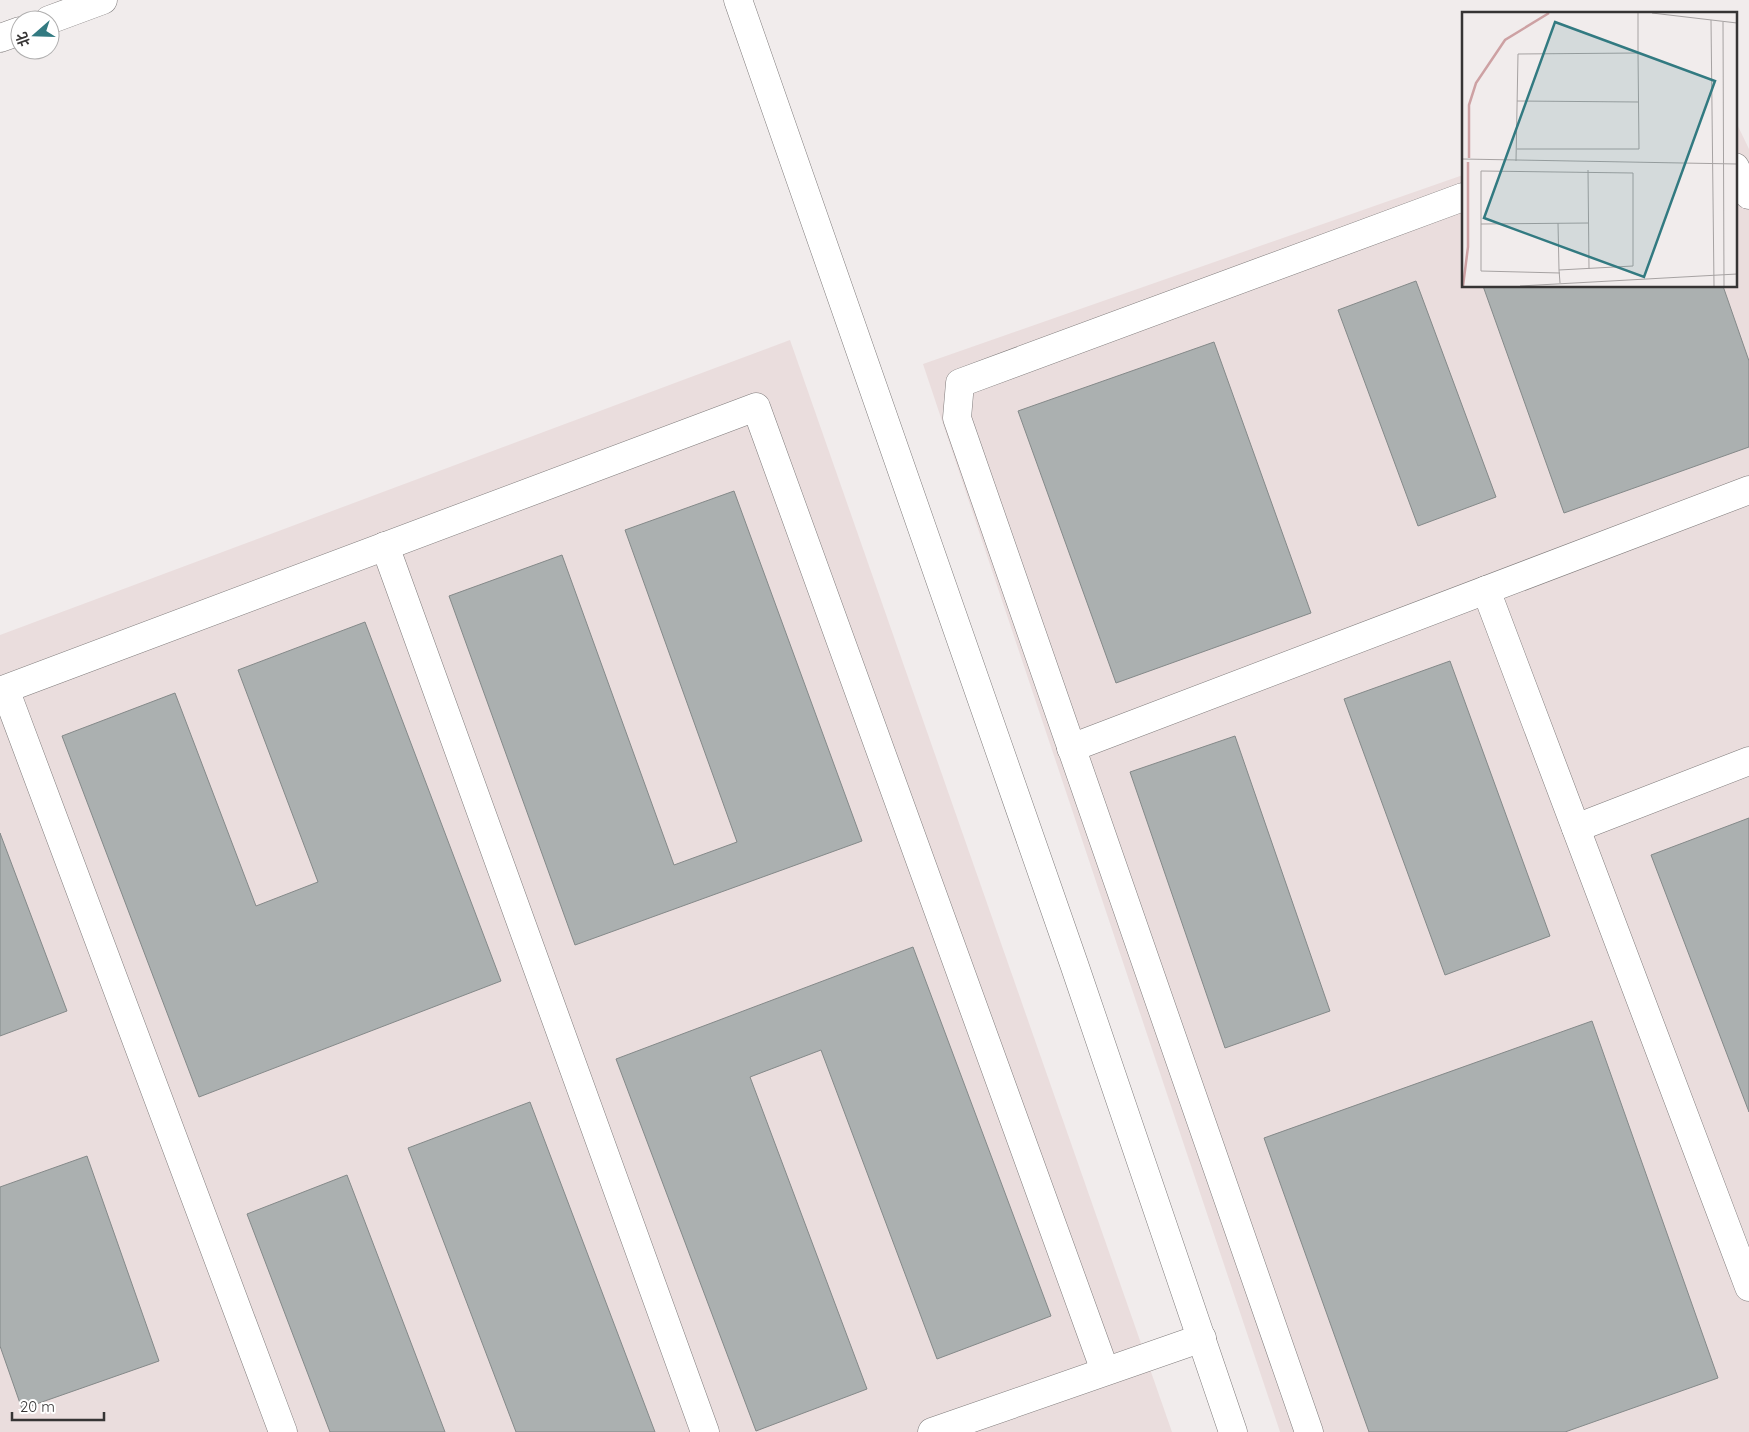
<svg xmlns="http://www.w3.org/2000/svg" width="1749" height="1432" viewBox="0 0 1749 1432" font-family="Quicksand,'Noto Sans SC',sans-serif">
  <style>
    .built { fill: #eadddd }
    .building { fill: #abb0b0; stroke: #848989 }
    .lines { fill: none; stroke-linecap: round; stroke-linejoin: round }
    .minor-casing { stroke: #7f7b7b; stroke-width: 29 }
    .major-casing { stroke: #7f7b7b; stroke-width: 29 }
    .minor { stroke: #fff; stroke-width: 28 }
    .major { stroke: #fff; stroke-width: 28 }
    .inset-river { fill: none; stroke: #cda1a3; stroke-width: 2.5 }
    .inset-road { fill: none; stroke: #a6a2a2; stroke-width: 1 }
    .view { fill: #327a81; fill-opacity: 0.15; stroke: #327a81; stroke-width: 2.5 }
    .inset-edge { fill: none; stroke: #363434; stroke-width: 2.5 }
  </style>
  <rect width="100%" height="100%" fill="#f1ecec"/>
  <g class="built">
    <polygon points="1735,120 1749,149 1749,1432 1280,1432 923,364 1463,175 1463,286 1735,286"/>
    <polygon points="790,340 1172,1432 0,1432 0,635"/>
  </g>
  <g class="building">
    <polygon points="1416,281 1496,497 1418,526 1338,310"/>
    <polygon points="1483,286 1723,286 1749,361 1749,447 1564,513"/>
    <polygon points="1214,342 1311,613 1116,683 1018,411"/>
    <polygon points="734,491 862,841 575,945 449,596 562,555 674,865 737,842 625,530"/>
    <polygon points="365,622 501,981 199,1097 62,736 175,693 256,906 318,882 238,670"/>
    <polygon points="1450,661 1550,936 1445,975 1344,699"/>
    <polygon points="1235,736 1330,1011 1225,1048 1130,772"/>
    <polygon points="1749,818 1749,1112 1651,855"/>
    <polygon points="0,833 67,1011 0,1036"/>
    <polygon points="913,947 1051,1316 937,1359 821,1050 750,1077 867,1389 756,1431 616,1059"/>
    <polygon points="1592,1021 1718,1378 1565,1432 1369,1432 1264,1138"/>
    <polygon points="530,1102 655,1432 516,1432 408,1148"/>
    <polygon points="87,1156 159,1361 22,1409 0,1346 0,1187"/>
    <polygon points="347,1175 445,1432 330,1432 247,1214"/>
  </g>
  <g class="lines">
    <defs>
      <g id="minor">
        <polyline points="738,0 1074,964 1233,1432"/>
        <polyline points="1735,167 1749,195"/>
        <polyline points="385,546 705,1432"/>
        <polyline points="1486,590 1749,1287"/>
        <polyline points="1071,748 1749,490"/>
        <polyline points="1576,828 1749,761"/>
        <polyline points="283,1432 5,689 756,407 1105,1371"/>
        <polyline points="932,1432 1202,1338"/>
        <polyline points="1309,1432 957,418 960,383 1463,197"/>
      </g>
      <g id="major">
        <polyline points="49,20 103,0"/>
        <polyline points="0,38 20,31"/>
      </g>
    </defs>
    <use href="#minor" class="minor-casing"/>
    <use href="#major" class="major-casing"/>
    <use href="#minor" class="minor"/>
    <use href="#major" class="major"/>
  </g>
  <g transform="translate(1462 12)">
    <rect width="275" height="275" fill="#f1ecec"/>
    <path class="inset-river" d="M7 146V93L14 71 43 28 87 1M1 274 6 235V150"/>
    <path class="inset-road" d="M190 1 275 11M249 8 252 274M261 10 262 274M176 41V1M55 89 177 90M0 147 275 152M54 149 56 42 176 41 177 137H55M126 158 127 257M96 211 97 258M19 212 127 211M98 261 19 259V159L171 161V254L97 258 98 271M58 274 275 262"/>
    <path class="view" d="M93 10 253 69 182 265 22 206Z"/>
    <rect width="275" height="275" class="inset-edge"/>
  </g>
  <g transform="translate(35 35) rotate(250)"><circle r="24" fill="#ffffff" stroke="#afaeae"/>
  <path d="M0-4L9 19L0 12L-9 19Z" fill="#327a81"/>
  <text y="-8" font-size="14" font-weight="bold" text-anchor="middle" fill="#363434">北</text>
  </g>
  <path d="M12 1412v8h92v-8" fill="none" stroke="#363434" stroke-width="2.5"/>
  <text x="20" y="1412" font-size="15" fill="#363434" stroke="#ffffff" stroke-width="4" paint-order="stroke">20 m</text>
</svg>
